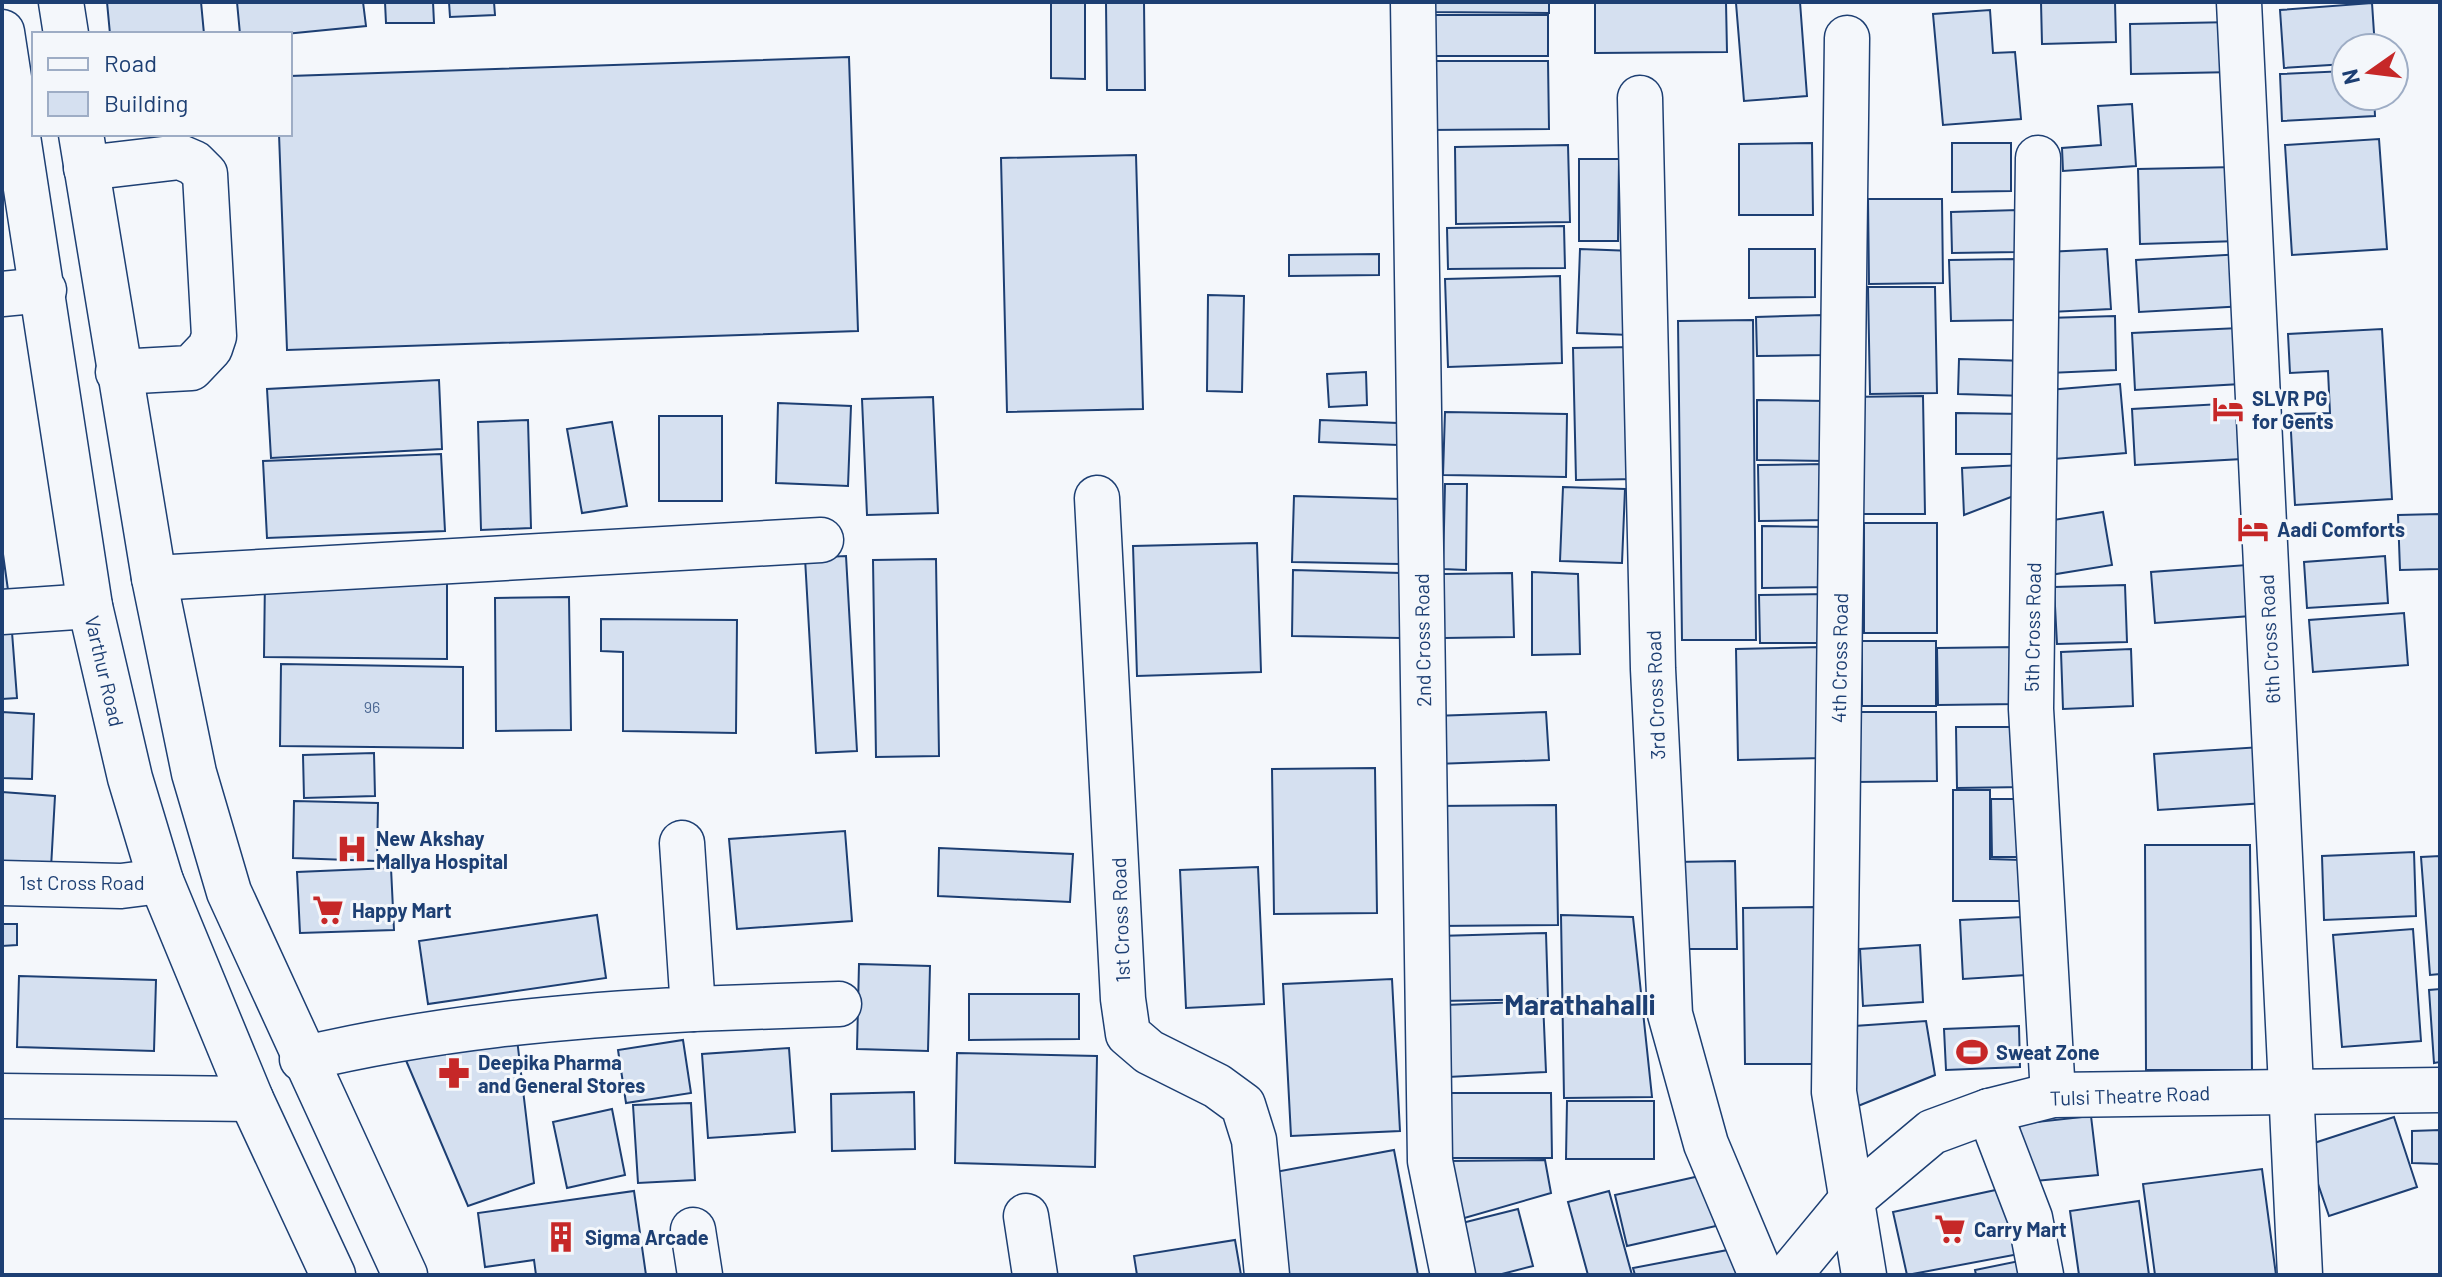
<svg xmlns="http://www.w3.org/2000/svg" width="2442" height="1277" viewBox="0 0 2442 1277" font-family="Barlow,sans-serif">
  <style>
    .building { fill: #d5e0f0; stroke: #1d3f73; stroke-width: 2 }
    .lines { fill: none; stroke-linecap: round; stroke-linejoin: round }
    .minor-casing { stroke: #1d3f73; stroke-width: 47 }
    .major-casing { stroke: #1d3f73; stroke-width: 47 }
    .minor { stroke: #f4f7fb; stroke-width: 44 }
    .major { stroke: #f4f7fb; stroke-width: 44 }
    .labels { text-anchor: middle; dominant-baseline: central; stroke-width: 6; stroke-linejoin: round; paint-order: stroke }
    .number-label { font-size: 16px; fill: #4b6792 }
    .poi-label { font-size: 20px; font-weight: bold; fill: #1d3f73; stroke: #f4f7fb; text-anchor: start }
    .street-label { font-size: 20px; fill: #1d3f73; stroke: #f4f7fb }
    .district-label { font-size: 28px; font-weight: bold; fill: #1d3f73; stroke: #f4f7fb }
  </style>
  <rect width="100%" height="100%" fill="#f4f7fb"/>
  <g class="building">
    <polygon points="107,2 201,2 204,34 110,34"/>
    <polygon points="237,2 363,2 366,26 285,34 240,34"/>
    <polygon points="385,2 433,2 434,23 386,23"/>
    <polygon points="449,2 494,2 495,15 450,17"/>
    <polygon points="1051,2 1085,2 1085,79 1051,78"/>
    <polygon points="1106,2 1144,2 1145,90 1107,90"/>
    <polygon points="1427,2 1549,2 1549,13 1427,12"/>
    <polygon points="1595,2 1726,2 1727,52 1595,53"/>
    <polygon points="1800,2 1807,96 1744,101 1736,3"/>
    <polygon points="2041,2 2115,2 2116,42 2042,44"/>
    <polygon points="2372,3 2375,48 2346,48 2346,64 2284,68 2280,10"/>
    <polygon points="1990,10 1993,53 2015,52 2021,119 1943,125 1933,14"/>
    <rect x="1427" y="15" width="121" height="41"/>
    <polygon points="2235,22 2236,72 2131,74 2130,24"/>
    <polygon points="849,57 858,331 287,350 279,134 290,134 290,76"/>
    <polygon points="1426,61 1548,61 1549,129 1426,130"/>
    <polygon points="2346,71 2346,96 2374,96 2375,116 2282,121 2280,74"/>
    <polygon points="2132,104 2136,166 2063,171 2062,148 2101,145 2098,106"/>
    <polygon points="2379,139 2387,249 2292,255 2285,145"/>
    <polygon points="1812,143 1813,215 1739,215 1739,144"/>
    <polygon points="1952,143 2011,143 2011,191 1952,192"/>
    <polygon points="1568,145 1570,222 1456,224 1455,147"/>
    <polygon points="1136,155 1143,409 1007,412 1001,158"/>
    <polygon points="1579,159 1619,159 1618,241 1579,241"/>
    <polygon points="2237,167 2239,241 2140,244 2138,169"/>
    <polygon points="1868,199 1942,199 1943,283 1869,284"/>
    <polygon points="2018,210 2018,252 1952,253 1951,212"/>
    <polygon points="1564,226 1565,268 1448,269 1447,228"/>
    <polygon points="1580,249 1633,251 1630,335 1577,333"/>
    <polygon points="1749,249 1815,249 1815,297 1749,298"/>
    <polygon points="2107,249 2111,309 2050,312 2046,252"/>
    <polygon points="1379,254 1379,275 1289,276 1289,255"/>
    <polygon points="2243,254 2245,306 2139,312 2136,260"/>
    <polygon points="2017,259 2018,320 1951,321 1949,260"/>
    <polygon points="1560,276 1562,363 1448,367 1445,279"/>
    <polygon points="1868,287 1935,287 1937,393 1870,394"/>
    <polygon points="1208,295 1244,296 1242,392 1207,391"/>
    <polygon points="1824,315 1825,355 1757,356 1756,317"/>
    <polygon points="2115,316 2116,370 2049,373 2047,318"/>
    <polygon points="1753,320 1756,640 1682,640 1678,321"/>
    <polygon points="2239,328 2241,384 2135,390 2132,333"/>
    <polygon points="2382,329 2392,499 2295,505 2290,414 2330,413 2328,371 2290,373 2288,334"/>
    <polygon points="1635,347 1637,479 1576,480 1573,348"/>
    <polygon points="1959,359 2027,361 2026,396 1958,394"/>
    <polygon points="1366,372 1367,405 1329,407 1327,374"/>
    <polygon points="439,380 442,449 271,458 267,389"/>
    <polygon points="2120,384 2126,453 2054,459 2048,390"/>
    <polygon points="1923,396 1925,514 1846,514 1844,397"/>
    <polygon points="933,397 938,513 867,515 862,399"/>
    <polygon points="1757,400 1826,401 1825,461 1757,460"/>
    <polygon points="778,403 851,406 848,486 776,483"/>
    <polygon points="2239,403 2242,459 2135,465 2132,409"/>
    <polygon points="1445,412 1567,414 1566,477 1443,475"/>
    <polygon points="1956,413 2025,414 2025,454 1956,454"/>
    <rect x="659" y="416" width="63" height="85"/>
    <polygon points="528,420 531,528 481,530 478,422"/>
    <polygon points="1320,420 1398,423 1398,445 1319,442"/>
    <polygon points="612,422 627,506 582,513 567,429"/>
    <polygon points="441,454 445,531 267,538 263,461"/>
    <polygon points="1826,464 1827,520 1759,521 1758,465"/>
    <polygon points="2023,465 2024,492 1964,515 1962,468"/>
    <polygon points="1445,484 1467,484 1466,570 1443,569"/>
    <polygon points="1563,487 1625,489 1622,563 1560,561"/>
    <polygon points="1294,496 1401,499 1400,564 1292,562"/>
    <polygon points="2103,512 2112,565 2050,575 2041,522"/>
    <polygon points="2440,514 2440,569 2400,570 2398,515"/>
    <rect x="1864" y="523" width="73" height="110"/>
    <polygon points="1762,526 1829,527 1829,587 1762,588"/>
    <polygon points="1257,543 1261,672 1137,676 1133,546"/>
    <polygon points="2,547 8,590 2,591"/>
    <polygon points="846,556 857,751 816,753 805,558"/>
    <polygon points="2385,556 2388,603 2307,608 2304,562"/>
    <polygon points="936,559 939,756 876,757 873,560"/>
    <polygon points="2247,565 2251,616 2155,623 2151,572"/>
    <polygon points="1293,570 1401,573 1400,638 1292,636"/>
    <polygon points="1532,572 1578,574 1580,654 1532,655"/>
    <polygon points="1512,573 1514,637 1444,638 1443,574"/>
    <polygon points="265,577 447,580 447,659 264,657"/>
    <polygon points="2125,585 2127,642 2057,644 2054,587"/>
    <polygon points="1829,594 1830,643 1760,643 1759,595"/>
    <polygon points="569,597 571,730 496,731 495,598"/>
    <polygon points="2404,613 2408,665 2313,672 2309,620"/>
    <polygon points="2,619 11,619 17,698 2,699"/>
    <polygon points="601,619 737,620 736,733 623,731 623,652 601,651"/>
    <rect x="1862" y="641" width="74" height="65"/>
    <polygon points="1821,647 1823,758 1738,760 1736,649"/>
    <polygon points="2018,647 2018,704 1938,705 1937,648"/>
    <polygon points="2131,649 2133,706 2063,709 2061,652"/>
    <polygon points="281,664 463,667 463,748 280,746"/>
    <polygon points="2,712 34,714 32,779 2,778"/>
    <polygon points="1546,712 1549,760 1435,764 1433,716"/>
    <polygon points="1854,712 1936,712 1937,781 1855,782"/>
    <polygon points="1956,727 2024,727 2024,787 1957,788"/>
    <polygon points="2261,747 2265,803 2158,810 2154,754"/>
    <polygon points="374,753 375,796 304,798 303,755"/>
    <polygon points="1375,768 1377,913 1274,914 1272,769"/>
    <polygon points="1953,790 1990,790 1990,859 2022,860 2023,901 1953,901"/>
    <polygon points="2,792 55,796 51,868 2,865"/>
    <polygon points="1991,799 2024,799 2024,857 1992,857"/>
    <polygon points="294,801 378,803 377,861 293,858"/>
    <polygon points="1556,805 1558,925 1436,926 1434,806"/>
    <polygon points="845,831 852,921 737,929 729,839"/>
    <polygon points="2145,845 2250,845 2252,1070 2146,1070"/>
    <polygon points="939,848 1073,854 1070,902 938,896"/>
    <polygon points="2414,852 2416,916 2324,920 2322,856"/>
    <polygon points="2440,856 2440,974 2430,975 2421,857"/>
    <polygon points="1735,861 1737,949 1674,949 1673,862"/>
    <polygon points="1258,867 1264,1004 1186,1008 1180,870"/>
    <polygon points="391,868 394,930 300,933 297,872"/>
    <polygon points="1816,907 1818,1064 1745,1064 1743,908"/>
    <polygon points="597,915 606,978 428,1004 419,941"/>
    <polygon points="1561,915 1633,917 1652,1097 1564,1098"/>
    <polygon points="2023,917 2026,975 1963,979 1960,920"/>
    <polygon points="2,924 17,924 17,945 2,946"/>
    <polygon points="2413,929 2421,1041 2342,1047 2333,935"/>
    <polygon points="1546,933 1548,999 1440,1001 1438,936"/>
    <polygon points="1920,945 1923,1002 1863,1006 1860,949"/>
    <polygon points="859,964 930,966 928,1051 857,1049"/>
    <polygon points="19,976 156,980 154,1051 17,1047"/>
    <polygon points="1392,979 1400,1131 1291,1136 1283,984"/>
    <polygon points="2440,989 2440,1062 2434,1063 2429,990"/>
    <polygon points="969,994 1079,994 1079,1039 969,1040"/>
    <polygon points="1543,1001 1546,1072 1448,1077 1445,1005"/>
    <polygon points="1926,1021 1935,1075 1848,1110 1840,1027"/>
    <polygon points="2019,1026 2020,1067 1946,1070 1944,1029"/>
    <polygon points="517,1039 534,1183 468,1206 402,1051"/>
    <polygon points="683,1040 691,1093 626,1103 618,1050"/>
    <polygon points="789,1048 795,1132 708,1138 702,1054"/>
    <polygon points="957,1053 1097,1056 1095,1167 955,1163"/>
    <polygon points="914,1092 915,1149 832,1151 831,1094"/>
    <polygon points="1448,1093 1551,1093 1552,1158 1448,1158"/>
    <polygon points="1567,1101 1654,1101 1654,1159 1566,1159"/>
    <polygon points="691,1103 695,1180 638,1183 633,1105"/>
    <polygon points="612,1109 625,1175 567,1188 553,1122"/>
    <polygon points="2091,1116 2098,1175 2025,1182 2019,1124"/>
    <polygon points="2394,1117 2417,1187 2329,1216 2305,1146"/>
    <polygon points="2440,1130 2440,1164 2412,1163 2412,1131"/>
    <polygon points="1394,1150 1418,1275 1284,1275 1265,1174"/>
    <polygon points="1545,1160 1551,1193 1461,1219 1447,1161"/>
    <polygon points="2262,1169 2276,1275 2155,1275 2143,1184"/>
    <polygon points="1704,1175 1716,1226 1627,1246 1615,1195"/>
    <polygon points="2005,1188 2019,1254 1907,1275 1893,1212"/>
    <polygon points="634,1191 646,1275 536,1275 534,1260 485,1267 478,1213"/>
    <polygon points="1609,1191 1632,1275 1588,1275 1568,1202"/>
    <polygon points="2139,1201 2149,1275 2079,1275 2070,1211"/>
    <polygon points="1518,1209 1533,1266 1498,1275 1462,1275 1450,1226"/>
    <polygon points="1235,1240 1241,1275 1137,1275 1134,1256"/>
    <polygon points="1733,1249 1739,1275 1635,1275 1633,1268"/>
    <polygon points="2034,1258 2037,1275 1976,1275 1975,1270"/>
  </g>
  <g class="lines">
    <defs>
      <g id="minor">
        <polyline points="1413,2 1430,1161 1453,1275"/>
        <polyline points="2239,2 2300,1275"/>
        <polyline points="1847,38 1834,1092 1864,1275"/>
        <polyline points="1640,98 1653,669 1670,1014 1706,1144 1761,1275"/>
        <polyline points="2038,158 2031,709 2053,1095"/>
        <polyline points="86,168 180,157 194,163 205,174 214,336 210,348 191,368 118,372"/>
        <polyline points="2,294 44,290"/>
        <polyline points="1097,498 1123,999 1128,1034 1149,1052 1217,1086 1243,1105 1254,1140 1267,1275"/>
        <polyline points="154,578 821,540"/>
        <polyline points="2,612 90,606"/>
        <polyline points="2,883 121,886 161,881"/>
        <polyline points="693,1009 839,1004"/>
        <path d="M302 1059C433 1028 560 1016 693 1009L682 843"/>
        <polyline points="2,1096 251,1099"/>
        <polyline points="1989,1111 2030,1218 2041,1275"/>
        <polyline points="1026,1216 1035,1275"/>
        <polyline points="693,1230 700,1275"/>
        <polyline points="1789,1275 1851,1200 1932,1132 1989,1111 2053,1095 2440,1090"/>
      </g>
      <g id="major">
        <polyline points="61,2 66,34"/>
        <polyline points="2,32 90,606 130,778 161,881 251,1099 333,1275"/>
        <polyline points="81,134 154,578 194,773 229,892 405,1275"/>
      </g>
    </defs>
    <use href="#minor" class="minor-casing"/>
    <use href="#major" class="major-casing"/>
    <use href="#minor" class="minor"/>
    <use href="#major" class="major"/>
  </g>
  <defs>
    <symbol id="hotel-bare" viewBox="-9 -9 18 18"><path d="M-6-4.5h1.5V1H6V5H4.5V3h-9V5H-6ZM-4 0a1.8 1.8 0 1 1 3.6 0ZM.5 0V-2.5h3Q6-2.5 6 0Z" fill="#c62828" stroke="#f4f7fb" stroke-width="2.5" paint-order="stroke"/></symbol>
    <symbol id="hospital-bare" viewBox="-9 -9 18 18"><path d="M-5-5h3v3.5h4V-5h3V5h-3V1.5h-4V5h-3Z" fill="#c62828" stroke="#f4f7fb" stroke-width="2.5" paint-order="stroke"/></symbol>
    <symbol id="supermarket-bare" viewBox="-9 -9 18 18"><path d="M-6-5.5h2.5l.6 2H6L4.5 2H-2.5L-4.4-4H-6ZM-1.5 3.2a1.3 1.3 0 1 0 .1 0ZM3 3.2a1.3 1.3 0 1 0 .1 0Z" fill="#c62828" stroke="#f4f7fb" stroke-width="2.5" paint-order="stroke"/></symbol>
    <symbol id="stadium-bare" viewBox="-9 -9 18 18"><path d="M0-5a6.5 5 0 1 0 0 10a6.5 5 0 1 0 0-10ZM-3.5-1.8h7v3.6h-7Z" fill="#c62828" stroke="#f4f7fb" stroke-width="2.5" paint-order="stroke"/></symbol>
    <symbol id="pharmacy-bare" viewBox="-9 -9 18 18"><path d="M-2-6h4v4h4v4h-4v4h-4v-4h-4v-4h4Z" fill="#c62828" stroke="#f4f7fb" stroke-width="2.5" paint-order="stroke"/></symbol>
    <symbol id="building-bare" viewBox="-9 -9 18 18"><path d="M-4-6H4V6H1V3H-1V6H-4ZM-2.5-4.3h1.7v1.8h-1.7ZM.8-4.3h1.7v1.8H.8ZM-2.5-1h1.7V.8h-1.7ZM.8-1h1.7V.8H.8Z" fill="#c62828" stroke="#f4f7fb" stroke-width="2.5" paint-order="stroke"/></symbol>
  </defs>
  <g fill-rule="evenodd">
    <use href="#hotel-bare" x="2206" y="387" width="44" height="44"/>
    <use href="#hotel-bare" x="2231" y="507" width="44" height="44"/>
    <use href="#hospital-bare" x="330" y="827" width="44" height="44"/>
    <use href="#supermarket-bare" x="306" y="888" width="44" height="44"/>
    <use href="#stadium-bare" x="1950" y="1030" width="44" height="44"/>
    <use href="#pharmacy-bare" x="432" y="1051" width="44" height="44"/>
    <use href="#supermarket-bare" x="1928" y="1207" width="44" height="44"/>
    <use href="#building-bare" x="539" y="1215" width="44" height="44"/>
  </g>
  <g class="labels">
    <g class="number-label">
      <text x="372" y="706">96</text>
    </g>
    <g class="poi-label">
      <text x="2252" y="398">SLVR PG<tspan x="2252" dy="23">for Gents</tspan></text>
      <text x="2277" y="529">Aadi Comforts</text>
      <text x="376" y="838">New Akshay<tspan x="376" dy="23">Mallya Hospital</tspan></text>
      <text x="352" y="910">Happy Mart</text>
      <text x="1996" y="1052">Sweat Zone</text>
      <text x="478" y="1062">Deepika Pharma<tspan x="478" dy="23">and General Stores</tspan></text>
      <text x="1974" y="1229">Carry Mart</text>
      <text x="585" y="1237">Sigma Arcade</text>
    </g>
    <g class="street-label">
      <text transform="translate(2032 627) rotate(-89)">5th Cross Road</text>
      <text transform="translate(2269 639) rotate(-93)">6th Cross Road</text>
      <text transform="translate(1422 640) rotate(-91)">2nd Cross Road</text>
      <text transform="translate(1839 658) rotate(-89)">4th Cross Road</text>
      <text transform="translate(105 671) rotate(77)">Varthur Road</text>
      <text transform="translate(1655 695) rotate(-92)">3rd Cross Road</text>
      <text x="82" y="882">1st Cross Road</text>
      <text transform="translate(1120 920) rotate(-92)">1st Cross Road</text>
      <text transform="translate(2130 1095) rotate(-2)">Tulsi Theatre Road</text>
    </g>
    <g class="district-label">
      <text x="1580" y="1004">Marathahalli</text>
    </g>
  </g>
  <rect width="2442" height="1277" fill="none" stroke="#1d3f73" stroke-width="8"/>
  <rect x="32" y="32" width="260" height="104" fill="#f4f7fb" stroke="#9eadc5" stroke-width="2"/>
  <rect x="48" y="58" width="40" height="12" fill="#f4f7fb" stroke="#9eadc5" stroke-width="2"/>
  <text x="104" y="72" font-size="24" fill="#1d3f73">Road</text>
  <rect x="48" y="92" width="40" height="24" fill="#d5e0f0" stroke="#9eadc5" stroke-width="2"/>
  <text x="104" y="112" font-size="24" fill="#1d3f73">Building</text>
  <g transform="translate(2370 72) rotate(256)"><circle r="38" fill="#f4f7fb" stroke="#9eadc5" stroke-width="2"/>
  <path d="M0-6L14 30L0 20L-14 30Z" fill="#c62828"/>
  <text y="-12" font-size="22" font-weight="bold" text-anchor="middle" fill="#1d3f73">N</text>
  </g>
</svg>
